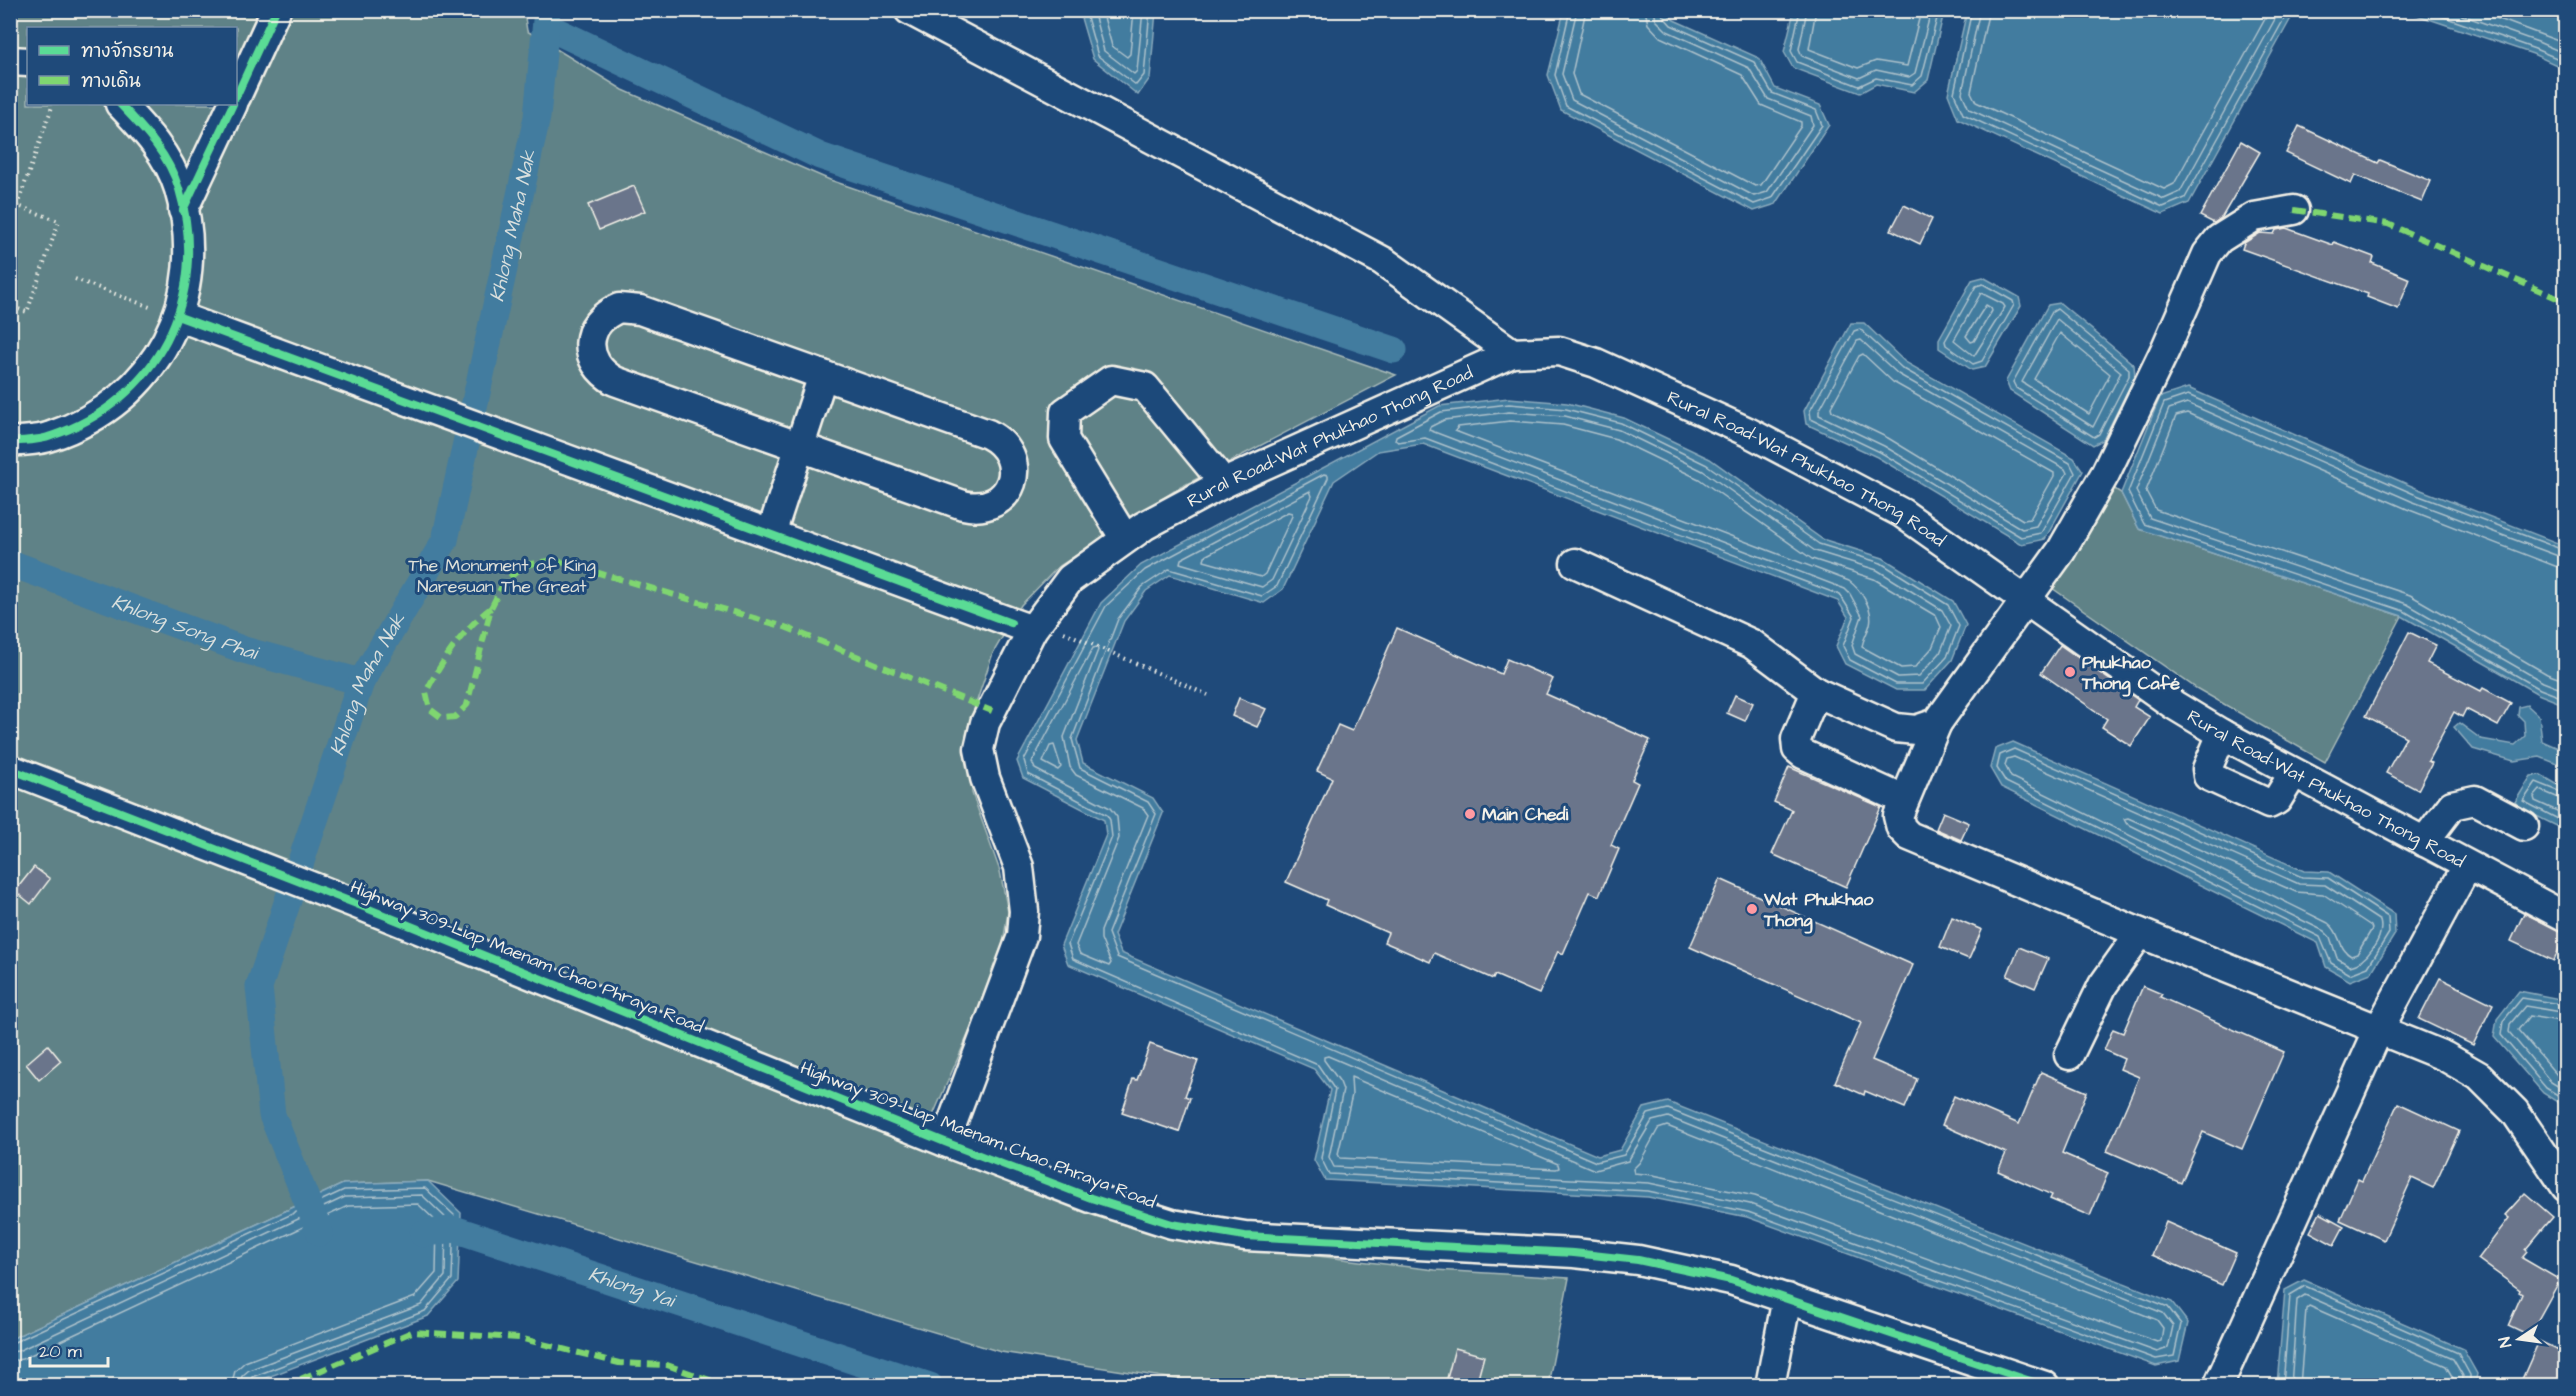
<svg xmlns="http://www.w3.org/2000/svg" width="2576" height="1396" viewBox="0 0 2576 1396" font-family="'Architects Daughter','Playpen Sans Thai',sans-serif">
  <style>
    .green { fill: #5e8287; stroke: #a9bab8; stroke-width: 1.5; fill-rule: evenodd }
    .water { fill: #437b9f; stroke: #8aaabc; stroke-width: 1.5 }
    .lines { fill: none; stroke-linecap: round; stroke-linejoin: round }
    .shore { stroke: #adc2cb; stroke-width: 1.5 }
    .canal { stroke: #437b9f; stroke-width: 27 }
    .building { fill: #6b758b; stroke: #f4f1e8; stroke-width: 1.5 }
    .minor-casing { stroke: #f4f1e8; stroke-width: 33 }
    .path { stroke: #f4f1e8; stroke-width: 4; stroke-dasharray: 1.5 4.5; stroke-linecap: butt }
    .minor { stroke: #1f4a7a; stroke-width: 28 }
    .quiet { stroke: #7fd670; stroke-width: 6; stroke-dasharray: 12 6; stroke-linecap: butt }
    .cycleway-casing { stroke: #1f4a7a; stroke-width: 11 }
    .cycleway { stroke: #5adb95; stroke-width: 8 }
    .poi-dot { fill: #ff9aa2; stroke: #1f4a7a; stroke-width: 2 }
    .labels { text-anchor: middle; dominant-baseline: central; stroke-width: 6; stroke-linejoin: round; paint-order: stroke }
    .street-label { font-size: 18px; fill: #f4f1e8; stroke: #1f4a7a }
    .park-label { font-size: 18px; fill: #dee0d9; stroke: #1f4a7a }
    .poi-label { font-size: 18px; font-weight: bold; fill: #f4f1e8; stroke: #1f4a7a; text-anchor: start }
    .water-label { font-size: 20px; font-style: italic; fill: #d9dfdd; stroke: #1f4a7a }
  </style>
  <rect width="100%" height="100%" fill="#1f4a7a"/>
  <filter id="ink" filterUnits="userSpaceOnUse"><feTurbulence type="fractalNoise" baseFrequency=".0167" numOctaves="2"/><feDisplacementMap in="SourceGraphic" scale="12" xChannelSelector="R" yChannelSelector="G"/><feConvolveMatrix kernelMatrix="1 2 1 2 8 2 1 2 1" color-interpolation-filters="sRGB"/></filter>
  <g filter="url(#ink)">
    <g class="green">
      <path d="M10 11H524L527 31 623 90 830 180 1396 375 1179 488 1058 567 1021 605 993 653 968 727 972 793 1000 871 1008 912 1000 961 921 1143 1284 1252 1435 1270 1569 1278 1548 1385H1214L1001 1352 428 1181 343 1184 11 1339ZM28 28H236V104H28Z"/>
      <polygon points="2107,484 2121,493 2139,529 2402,616 2325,762 2196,688 2052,588"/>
    </g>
    <g class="water">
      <polygon points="1940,10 1943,16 1928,80 1914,92 1876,84 1860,93 1793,68 1784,52 1794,11"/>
      <polygon points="1079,11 1156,11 1150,78 1138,95 1093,59"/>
      <polygon points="1564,11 1665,11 1674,20 1759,58 1775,88 1820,105 1829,125 1776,204 1754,211 1561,110 1548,75"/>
      <polygon points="2295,11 2189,203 2163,214 1958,119 1948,94 1967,11"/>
      <polygon points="2405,11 2565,11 2565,69 2533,54"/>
      <polygon points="1983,277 2019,297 2021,306 1985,367 1972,370 1939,348 1939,339 1972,280"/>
      <polygon points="2060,303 2134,365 2135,376 2103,440 2093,445 2010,391 2006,381 2048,305"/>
      <polygon points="1851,323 1864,323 1905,362 2074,458 2083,471 2045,539 2021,544 1877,457 1806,424 1804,411"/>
      <polygon points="2188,388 2416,488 2565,546 2565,705 2538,694 2402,616 2139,529 2121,493 2160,397"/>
      <polygon points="1509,398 1567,403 1624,418 1710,459 1822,539 1883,558 1953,601 1966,625 1952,660 1925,690 1896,690 1845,664 1836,646 1848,617 1838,601 1423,444 1378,451 1334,481 1283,589 1264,603 1170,575 1146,591 1124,621 1077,740 1083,763 1153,798 1163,813 1114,935 1121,953 1598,1156 1620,1150 1644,1108 1668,1102 2172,1302 2188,1323 2179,1361 2156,1366 1747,1217 1648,1197 1325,1180 1314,1160 1330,1090 1314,1069 1068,964 1061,945 1106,835 1104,820 1023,778 1017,761 1101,603 1141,565 1439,406"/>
      <polygon points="2527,705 2539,716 2542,741 2565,751 2565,767 2540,757 2514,761 2473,749 2454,727 2459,723 2481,739 2515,745 2525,736 2524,721 2518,715 2519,707"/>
      <polygon points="2013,742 2304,871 2329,872 2394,914 2395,934 2371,973 2350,981 2326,967 2318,943 2001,787 1990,768 1995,749"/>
      <polygon points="2541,775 2565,789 2565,830 2520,808 2515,802 2531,776"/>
      <polygon points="2519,991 2565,1000 2565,1107 2543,1093 2494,1037 2497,1019"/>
      <polygon points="428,1181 461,1213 458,1282 428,1316 247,1385 11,1385 11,1339 343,1184"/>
      <polygon points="2304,1280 2463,1349 2477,1374 2475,1385 2277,1385 2285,1290"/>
    </g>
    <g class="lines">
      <g class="shore">
        <polyline points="1085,10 1098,56 1136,85 1144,75 1150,10"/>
        <polyline points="1093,10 1104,51 1134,74 1137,71 1143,10"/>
        <polyline points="1102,10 1112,46 1127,57 1130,54 1134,10"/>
        <polyline points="1570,10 1555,75 1566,106 1754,204 1772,198 1822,125 1816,110 1772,93 1754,62 1671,25 1663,16 1661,10"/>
        <polyline points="1577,10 1562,74 1572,100 1754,196 1767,192 1813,125 1811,116 1768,99 1749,68 1667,31 1656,20 1654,10"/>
        <polyline points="1586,10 1572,74 1579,94 1755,186 1761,185 1801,126 1801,122 1761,105 1742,75 1660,37 1648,24 1645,10"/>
        <polyline points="1800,10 1791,51 1797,62 1859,86 1876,78 1912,85 1922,76 1937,18 1935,10"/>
        <polyline points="1807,10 1799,49 1802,56 1859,78 1876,70 1909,77 1915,73 1929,19 1928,10"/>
        <polyline points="1816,10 1809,49 1858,68 1876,61 1907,66 1919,19 1919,10"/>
        <polyline points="1972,10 1954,93 1963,114 2163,207 2185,198 2289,10"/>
        <polyline points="1980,10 1962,93 1969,109 2164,199 2180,192 2280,10"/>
        <polyline points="1989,10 1971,92 1976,102 2164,189 2174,184 2270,10"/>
        <polyline points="2424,10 2535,49 2566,62"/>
        <polyline points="2447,10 2538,42 2566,54"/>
        <polyline points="2475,10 2566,44"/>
        <polygon points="1983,284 2013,301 2014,305 1982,361 1973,364 1946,345 1945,341 1976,286"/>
        <polygon points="1981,293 2003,304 2005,307 1974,356 1954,340"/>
        <polygon points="1986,305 1991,308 1992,311 1974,341 1971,342 1966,336"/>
        <polygon points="2057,309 2129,369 2129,376 2099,434 2094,437 2016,388 2013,382 2052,312"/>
        <polygon points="2057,319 2121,372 2093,427 2022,382"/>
        <polygon points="1860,329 1902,368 2070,463 2075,473 2041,533 2021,537 1880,452 1811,419 1810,411 1854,331"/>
        <polygon points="2060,333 2110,374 2089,414 2034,379"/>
        <polygon points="1861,340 1898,374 2065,469 2067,473 2036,526 2022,529 1884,446 1819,415 1819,411 1857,341"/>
        <polygon points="1863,354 1893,382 2054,473 2054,476 2030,519 2023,520 1888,438 1832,411 1831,407 1859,356"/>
        <polygon points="1509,404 1566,409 1621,423 1707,465 1819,544 1881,563 1948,605 1959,626 1947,657 1922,684 1896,684 1850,660 1843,646 1854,617 1840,595 1425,438 1398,442 1395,440 1396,436 1441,412"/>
        <polygon points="1509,412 1565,416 1619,430 1703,471 1815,551 1877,570 1942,610 1951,626 1940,653 1919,676 1898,677 1855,654 1852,645 1862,616 1850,594 1845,589 1429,430 1430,427 1444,420"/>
        <path d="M1510 421 1563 425 1616 439 1699 479 1812 559 1874 579 1936 616 1941 627 1932 648 1915 667 1901 668 1862 647C1863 639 1868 632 1870 624 1874 609 1860 589 1849 581L1455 431 1458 427Z"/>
        <polygon points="1324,474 1328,475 1328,478 1277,586 1262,596 1169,569 1142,587 1118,619 1072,739 1080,768 1148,802 1156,814 1108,933 1117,957 1596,1162 1624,1155 1648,1114 1668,1109 2168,1307 2181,1324 2174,1356 2156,1359 1748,1212 1648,1191 1329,1174 1321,1158 1335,1090 1318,1065 1073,959 1068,944 1112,837 1110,820 1107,815 1028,774 1024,760 1106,606 1145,570"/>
        <polygon points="1310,491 1312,496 1272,580 1262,587 1180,563 1181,559"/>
        <polygon points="1288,512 1292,513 1292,516 1265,574 1261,577 1204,561 1205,556"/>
        <polyline points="2566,551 2414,494 2188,395 2164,403 2128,492 2144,524 2404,611 2540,689 2566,699"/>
        <polyline points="2566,559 2411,501 2187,403 2169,409 2136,491 2150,518 2407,604 2543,682 2566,691"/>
        <polyline points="2566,568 2555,566 2407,509 2187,413 2176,416 2146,491 2156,510 2410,595 2547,674 2566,681"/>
        <polygon points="1097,647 1098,650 1064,737 1070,767 1076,775 1143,808 1148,815 1101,931 1101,939 1111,963 1109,966 1080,954 1076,945 1119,838 1117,817 1110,808 1035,769 1032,762 1093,648"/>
        <polygon points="1054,745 1061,767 1058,770 1043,762 1050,746"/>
        <polygon points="2014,749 2302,877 2328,878 2388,917 2389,933 2368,967 2350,974 2331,963 2320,937 2006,782 1997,768 2000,755"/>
        <path d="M2014 757 2299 884 2325 885 2380 921C2385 937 2366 963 2350 966L2337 958 2330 937 2324 931 2011 777 2005 765 2007 759Z"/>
        <polyline points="2566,794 2536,782 2523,801 2566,823"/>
        <polyline points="2566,801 2540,790 2534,797 2535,801 2566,815"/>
        <path d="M2128 818 2296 892 2323 894 2371 926 2372 929 2357 954 2351 956C2338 949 2341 932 2328 923L2126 823 2124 819Z"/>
        <polyline points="2566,1005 2522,998 2503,1021 2501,1035 2546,1088 2566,1100"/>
        <polyline points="2566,1013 2525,1006 2510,1024 2509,1032 2551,1082 2566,1091"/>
        <polyline points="2566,1022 2529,1016 2518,1030 2557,1075 2566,1080"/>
        <polygon points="1328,1056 1595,1170 1628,1161 1652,1121 1668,1117 2163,1313 2173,1326 2168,1348 2157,1352 1750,1204 1649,1183 1334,1167 1329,1157 1343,1090 1340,1082 1324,1060 1324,1057"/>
        <polygon points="1351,1077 1558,1164 1559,1168 1556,1169 1340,1158 1338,1154 1352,1095"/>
        <polygon points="1667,1126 2157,1320 2163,1328 2161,1341 2157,1342 1755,1196 1653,1175 1634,1173 1633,1169 1640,1162 1658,1129"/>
        <polyline points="10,1344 344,1190 425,1188 454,1215 452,1279 425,1311 252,1377 248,1386"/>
        <polyline points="10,1352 18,1351 345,1197 422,1195 446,1218 445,1276 421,1305 249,1370 242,1376 240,1386"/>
        <polyline points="10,1361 22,1359 348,1206 418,1204 437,1222 436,1273 415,1297 245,1362 235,1371 231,1386"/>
        <polyline points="2283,1386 2290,1295 2305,1286 2458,1353 2470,1375 2470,1386"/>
        <polyline points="2291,1386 2297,1300 2305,1295 2453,1359 2463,1376 2462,1386"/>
        <polyline points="2300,1386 2306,1309 2309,1306 2446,1366 2453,1378 2453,1386"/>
      </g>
      <g class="canal">
        <polyline points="546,26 820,156 1394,350"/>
        <path id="s1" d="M10 563 244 650 361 682"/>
        <path id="s2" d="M320 1233 272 1115 259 987 361 682 445 540 537 117 547 10"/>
        <path id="s3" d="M423 1234 454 1229 930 1386"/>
      </g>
    </g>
    <g class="building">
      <polygon points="2299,126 2378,163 2380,160 2431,181 2422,202 2355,175 2351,184 2286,153"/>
      <polygon points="2241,141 2260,152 2222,217 2214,223 2200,216"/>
      <polygon points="634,186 645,211 599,230 588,205"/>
      <polygon points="1904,205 1932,219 1920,244 1891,230"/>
      <polygon points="2286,228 2333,245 2334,242 2374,257 2372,263 2410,279 2398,309 2367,297 2368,294 2242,249 2244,243 2260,233 2274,234 2276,230"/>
      <polygon points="1397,628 1501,674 1507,659 1553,679 1546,694 1650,740 1632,780 1638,783 1611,845 1619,849 1599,896 1590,892 1563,954 1558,951 1539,994 1495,975 1493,979 1434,953 1430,962 1384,942 1388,933 1325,905 1327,900 1286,882 1332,778 1317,771 1338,725 1352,731"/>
      <polygon points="2409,632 2436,645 2427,663 2481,691 2483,688 2511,703 2498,726 2466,709 2462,717 2454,712 2428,761 2432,763 2418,790 2386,773 2406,737 2366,716"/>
      <polygon points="2060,645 2138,700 2134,707 2150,717 2131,746 2102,727 2107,719 2041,673"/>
      <polygon points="1735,695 1753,703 1745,721 1727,713"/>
      <polygon points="1239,698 1266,709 1257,727 1232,716"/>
      <polygon points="1789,767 1881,807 1846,887 1772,854 1792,810 1774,802"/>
      <polygon points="1943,812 1969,823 1961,840 1936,829"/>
      <polygon points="34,867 50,879 31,904 15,891"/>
      <polygon points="1720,879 1913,965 1872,1060 1917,1079 1905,1108 1865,1091 1864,1095 1835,1082 1861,1023 1690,947"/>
      <polygon points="2524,913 2565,933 2554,961 2511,941"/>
      <polygon points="1952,917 1982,930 1969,959 1940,947"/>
      <polygon points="2019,947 2048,959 2035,988 2007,976"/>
      <polygon points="2440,978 2493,1004 2473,1045 2419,1019"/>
      <polygon points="2143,986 2162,994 2160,997 2284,1052 2242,1149 2203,1132 2181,1183 2107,1151 2139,1077 2120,1069 2124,1059 2104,1050 2113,1029 2123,1033"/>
      <polygon points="1150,1044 1198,1061 1185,1096 1190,1098 1179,1132 1122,1113 1133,1079 1137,1080"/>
      <polygon points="48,1045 61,1061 39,1080 26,1064"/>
      <polygon points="2041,1072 2087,1092 2062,1153 2108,1173 2090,1216 2050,1199 2052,1195 1998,1171 2006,1153 1942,1125 1954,1096 2019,1124"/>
      <polygon points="2398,1103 2459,1131 2433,1188 2412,1178 2384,1240 2340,1220 2358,1179 2362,1181"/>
      <polygon points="2525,1193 2553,1217 2525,1250 2527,1252 2522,1258 2560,1280 2529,1336 2508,1326 2522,1294 2519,1292 2520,1290 2478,1259 2509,1218 2505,1215"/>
      <polygon points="2320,1213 2344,1226 2334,1245 2310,1232"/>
      <polygon points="2166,1222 2236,1253 2222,1285 2152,1255"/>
      <polygon points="2539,1341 2565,1353 2565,1374 2560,1386 2519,1386"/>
      <polygon points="1455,1348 1484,1356 1476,1386 1445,1386"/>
    </g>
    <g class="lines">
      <defs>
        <g id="minor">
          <polyline points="909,10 1383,261 1512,353"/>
          <polyline points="10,61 28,62"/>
          <polyline points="236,97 276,10"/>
          <polyline points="183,210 233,104"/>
          <path d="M619 308 640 310 988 434C1033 457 1013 517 963 505L615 381C581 362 582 323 619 308Z"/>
          <polyline points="177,316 1032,630"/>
          <path d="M10 442C24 440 39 441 51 436 157 401 211 297 179 189 169 155 144 129 120 104"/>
          <polyline points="771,534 823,375"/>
          <polyline points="1125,539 1064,439 1065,412 1111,380 1145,387 1224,483"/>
          <polyline points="1575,563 1752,644 1816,692 1896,728 1916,730 1937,723 2061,551 2105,474 2165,350 2207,254 2219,239 2254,217 2294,210"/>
          <polyline points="1816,692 1796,739 1797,749 1803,754 1904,800"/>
          <polyline points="1937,723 1898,816 1901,828 1909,836 2140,933 2444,1056 2479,1076 2515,1112 2566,1187"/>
          <polyline points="2222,734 2207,769 2208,776 2269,804 2277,800 2293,774"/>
          <polyline points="10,769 354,903 945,1142 1091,1198 1172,1224 1245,1236 1574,1253 1638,1260 1731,1280 2045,1386"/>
          <polyline points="2424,842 2452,805 2475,800 2524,826"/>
          <polyline points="2069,1055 2103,985 2140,933"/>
          <path id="s4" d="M945 1142 1022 936 1024 911 1019 867 985 778 979 749 985 723 1032 630 1070 579 1144 526 1224 483 1512 353 1559 351 1596 363 1748 432 1902 513 2174 705 2222 734 2566 917"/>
          <polyline points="1770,1386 1787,1298"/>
          <polyline points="2218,1386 2378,1031 2467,866"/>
        </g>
      </defs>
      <use href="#minor" class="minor-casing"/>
      <g class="path">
        <polyline points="10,203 59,221 27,312 10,306"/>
        <polyline points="17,206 53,104"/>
        <polyline points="75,279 150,307"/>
        <polyline points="1064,632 1208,695"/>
      </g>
      <use href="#minor" class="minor"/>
      <g class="quiet">
        <polyline points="2294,210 2388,224 2566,302"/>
        <path d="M491 608C463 629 442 661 426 692L430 709 442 718 455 717 467 705 491 608 504 582 525 565 554 560 785 627 992 711"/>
        <polyline points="284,1386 412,1332 519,1338 619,1363 667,1365 726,1386"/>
      </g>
      <defs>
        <g id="cycleway">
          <polyline points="236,97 276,10"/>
          <polyline points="183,210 233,104"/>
          <polyline points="177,316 1011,623"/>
          <path d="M10 442C24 440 39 441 51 436 157 401 211 297 179 189 169 155 144 129 120 104"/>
          <polyline points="10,769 354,903 945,1142 1091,1198 1172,1224 1245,1236 1574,1253 1638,1260 1731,1280 2045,1386"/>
        </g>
      </defs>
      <use href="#cycleway" class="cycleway-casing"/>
      <use href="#cycleway" class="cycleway"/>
    </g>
  </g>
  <g class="poi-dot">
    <circle cx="2070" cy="672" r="6"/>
    <circle cx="1470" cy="814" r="6"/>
    <circle cx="1752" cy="909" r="6"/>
  </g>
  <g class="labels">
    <g class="street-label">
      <text stroke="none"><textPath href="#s4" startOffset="906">Rural Road-Wat Phukhao Thong Road</textPath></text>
      <text stroke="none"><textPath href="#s4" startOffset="1428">Rural Road-Wat Phukhao Thong Road</textPath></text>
      <text stroke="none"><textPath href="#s4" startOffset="2040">Rural Road-Wat Phukhao Thong Road</textPath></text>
      <text transform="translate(527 957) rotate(22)">Highway 309-Liap Maenam Chao Phraya Road</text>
      <text transform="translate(978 1135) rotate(21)">Highway 309-Liap Maenam Chao Phraya Road</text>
    </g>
    <g class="park-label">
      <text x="502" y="565">The Monument of King<tspan x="502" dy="21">Naresuan The Great</tspan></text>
    </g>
    <g class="poi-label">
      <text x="2082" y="662">Phukhao<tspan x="2082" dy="21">Thong Café</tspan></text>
      <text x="1482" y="814">Main Chedi</text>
      <text x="1764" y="899">Wat Phukhao<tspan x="1764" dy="21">Thong</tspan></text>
    </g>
    <g class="water-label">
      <text stroke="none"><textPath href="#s2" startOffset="1064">Khlong Maha Nak</textPath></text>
      <text stroke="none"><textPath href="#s1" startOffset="186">Khlong Song Phai</textPath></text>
      <text stroke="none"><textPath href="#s2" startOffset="578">Khlong Maha Nak</textPath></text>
      <text stroke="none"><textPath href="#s3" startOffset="218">Khlong Yai</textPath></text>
    </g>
  </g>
  <rect width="2576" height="1396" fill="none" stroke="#1f4a7a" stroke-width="36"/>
  <rect x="18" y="18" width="2540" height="1360" fill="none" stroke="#f4f1e8" stroke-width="2" filter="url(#ink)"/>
  <rect x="27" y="27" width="210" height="78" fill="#1f4a7a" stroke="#748da6" stroke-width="1.5"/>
  <rect x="39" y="46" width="30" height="9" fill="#5adb95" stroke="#748da6" stroke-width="1.5"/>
  <text x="81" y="57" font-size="18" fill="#f4f1e8">ทางจักรยาน</text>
  <rect x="39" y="76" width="30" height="9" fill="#7fd670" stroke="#748da6" stroke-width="1.5"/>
  <text x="81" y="87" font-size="18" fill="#f4f1e8">ทางเดิน</text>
  <g transform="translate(2519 1339) rotate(257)" stroke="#1f4a7a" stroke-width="4.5" paint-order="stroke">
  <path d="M0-4.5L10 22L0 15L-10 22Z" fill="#f4f1e8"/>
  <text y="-9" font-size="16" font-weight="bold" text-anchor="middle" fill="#f4f1e8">N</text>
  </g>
  <path d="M30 1357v9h78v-9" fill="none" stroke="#f4f1e8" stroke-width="3"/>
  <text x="39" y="1357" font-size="18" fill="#f4f1e8" stroke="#1f4a7a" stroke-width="4.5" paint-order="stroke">20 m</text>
</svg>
